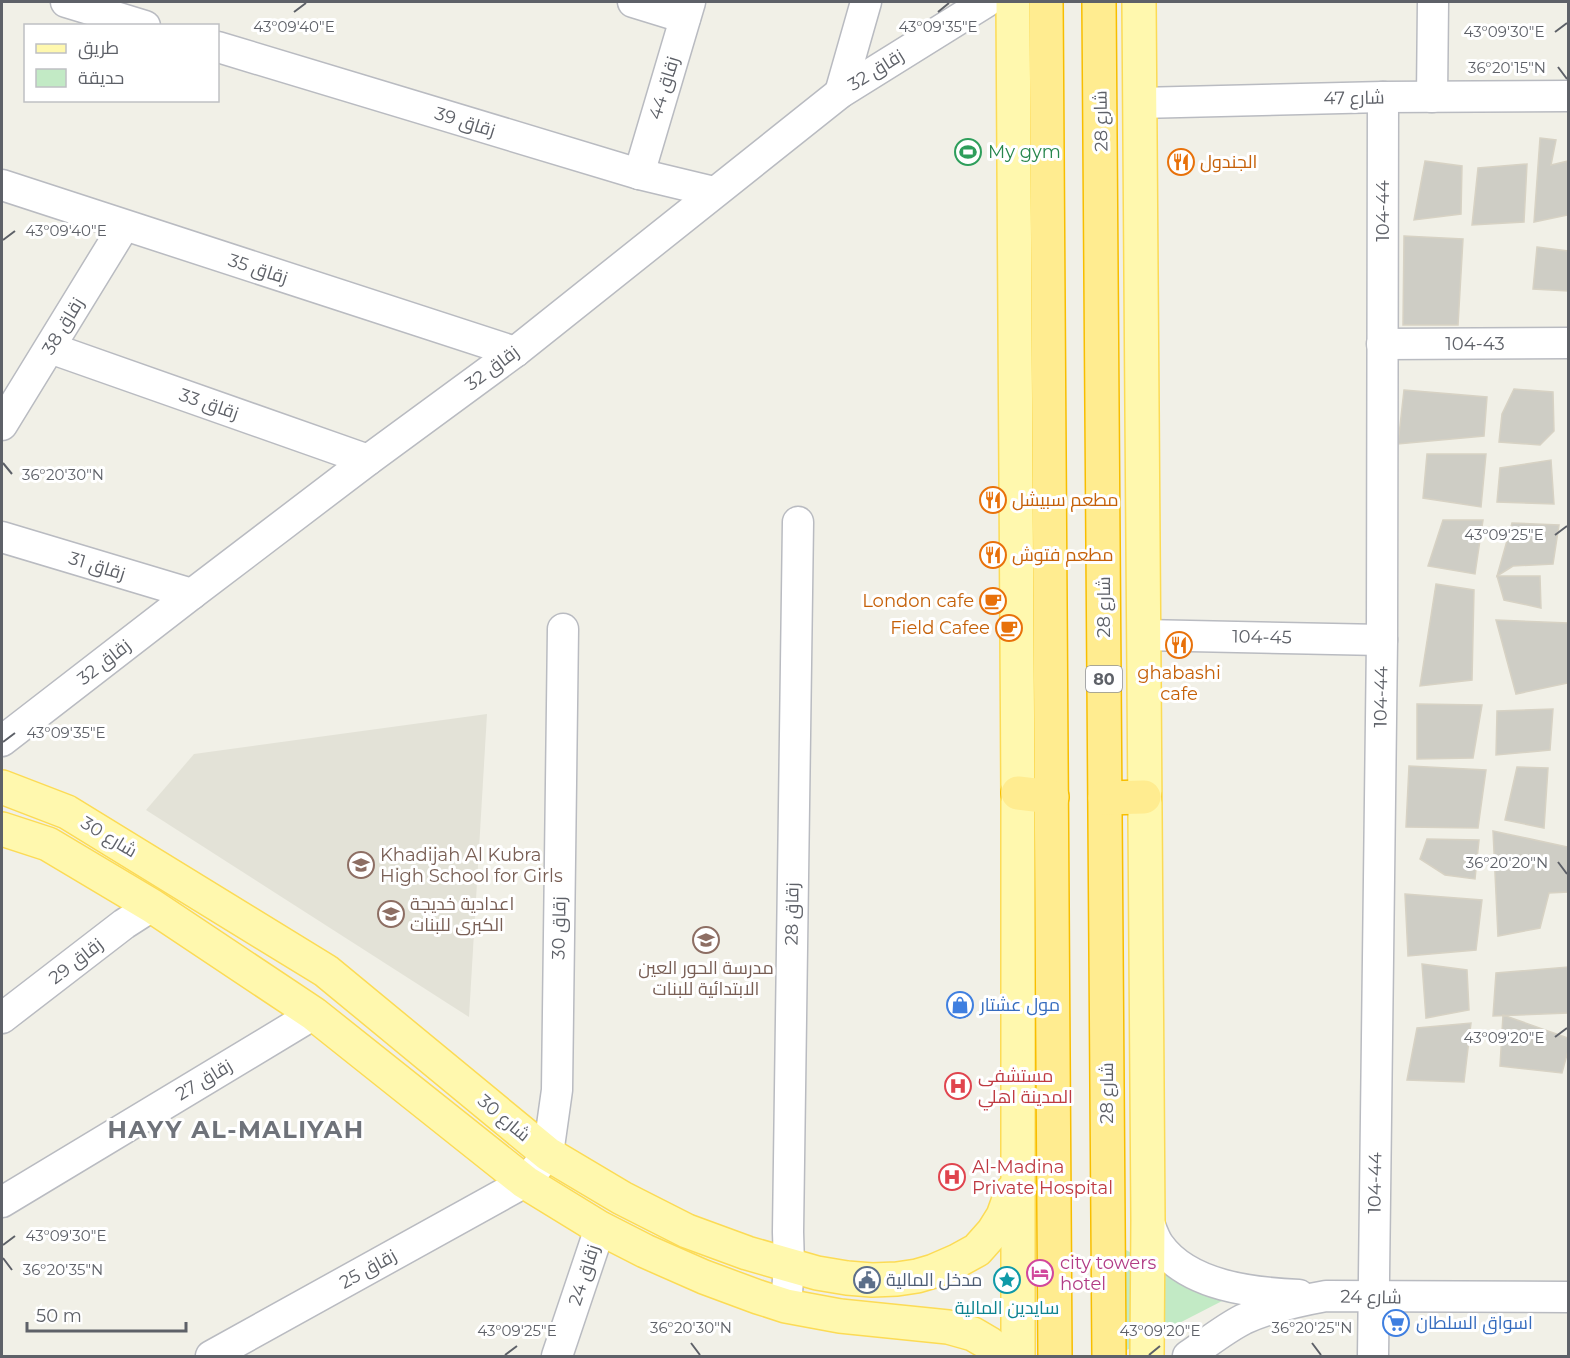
<svg xmlns="http://www.w3.org/2000/svg" width="1570" height="1358" viewBox="0 0 1570 1358" font-family="Montserrat,Cairo,sans-serif">
  <style>
    .education { fill: #e3e2d7 }
    .green { fill: #c2eac5 }
    .building { fill: #cecdc5; stroke: #d7d2c4; stroke-width: 1.5 }
    .lines { fill: none; stroke-linecap: round; stroke-linejoin: round }
    .minor-casing { stroke: #b9bbc1; stroke-width: 33 }
    .major-casing { stroke: #fcdb55; stroke-width: 36 }
    .highway-casing { stroke: #f8be00; stroke-width: 36 }
    .minor { stroke: #fff; stroke-width: 30 }
    .major { stroke: #fff8ae; stroke-width: 33 }
    .highway { stroke: #ffec90; stroke-width: 33 }
    .ticks { fill: none; stroke: #5e6168; stroke-width: 2 }
    .labels { text-anchor: middle; dominant-baseline: central; stroke-width: 6; stroke-linejoin: round; paint-order: stroke }
    .shield { fill: #fff; stroke: #8e9095; stroke-width: 1.5 }
    .shield-label { font-size: 16px; font-weight: bold; fill: #5e6168 }
    .street-label { font-size: 18px; fill: #5e6168; stroke: #fff }
    .leisure-label { font-size: 18px; fill: #27864d; stroke: #fff; text-anchor: start }
    .food-label { font-size: 18px; fill: #c56008; stroke: #fff; text-anchor: start }
    .education-label { font-size: 18px; fill: #785e54; stroke: #fff; text-anchor: start }
    .shop-label { font-size: 18px; fill: #366cbe; stroke: #fff; text-anchor: start }
    .health-label { font-size: 18px; fill: #be3a42; stroke: #fff; text-anchor: start }
    .hotel-label { font-size: 18px; fill: #b23c85; stroke: #fff; text-anchor: start }
    .service-label { font-size: 18px; fill: #4e5e75; stroke: #fff; text-anchor: start }
    .culture-label { font-size: 18px; fill: #0d838f; stroke: #fff }
    .district-label { font-size: 24px; font-weight: bold; letter-spacing: 1.5px; fill: #6f737a; stroke: #fff }
    .ticks-label { font-size: 15px; text-anchor: middle; fill: #5e6168; stroke: #fff; stroke-width: 6; stroke-linejoin: round; paint-order: stroke }
  </style>
  <rect width="100%" height="100%" fill="#f1f0e7"/>
  <polygon class="education" points="487,714 469,1017 146,810 194,754"/>
  <polygon class="green" points="1120,1247 1224,1300 1121,1353"/>
  <g class="building">
    <polygon points="1540,138 1556,140 1551,165 1568,161 1568,215 1534,222"/>
    <polygon points="1425,161 1462,166 1461,214 1414,220"/>
    <polygon points="1527,164 1524,222 1472,225 1478,168"/>
    <polygon points="1404,236 1463,239 1458,325 1403,325"/>
    <polygon points="1537,247 1568,251 1568,291 1533,289"/>
    <polygon points="1514,389 1553,392 1554,431 1540,445 1499,442 1502,414"/>
    <polygon points="1404,390 1487,397 1484,436 1398,444"/>
    <polygon points="1427,454 1486,454 1481,507 1423,498"/>
    <polygon points="1551,460 1554,504 1497,502 1500,468"/>
    <polygon points="1443,520 1483,520 1475,574 1428,566"/>
    <polygon points="1512,523 1559,525 1553,564 1513,566 1497,576"/>
    <polygon points="1497,576 1540,576 1541,608 1504,600"/>
    <polygon points="1436,584 1474,590 1472,680 1420,686"/>
    <polygon points="1496,620 1568,623 1568,683 1516,694"/>
    <polygon points="1417,704 1482,705 1473,758 1417,759"/>
    <polygon points="1553,709 1550,750 1496,755 1497,711"/>
    <polygon points="1409,766 1486,770 1478,828 1406,827"/>
    <polygon points="1517,767 1548,768 1544,828 1505,820"/>
    <polygon points="1493,831 1568,847 1568,892 1549,893 1540,928 1498,936"/>
    <polygon points="1427,839 1479,840 1475,879 1445,875 1420,859"/>
    <polygon points="1405,894 1482,900 1476,950 1408,956"/>
    <polygon points="1422,964 1467,970 1469,1010 1426,1018"/>
    <polygon points="1568,967 1568,1013 1493,1016 1496,973"/>
    <polygon points="1503,1015 1568,1038 1568,1051 1562,1073 1500,1066"/>
    <polygon points="1471,1023 1464,1082 1407,1080 1417,1028"/>
  </g>
  <g class="lines">
    <defs>
      <g id="minor">
        <polyline points="66,2 145,26"/>
        <polyline points="633,2 685,18"/>
        <polyline points="218,47 639,174 714,192"/>
        <polyline points="840,93 866,2"/>
        <polyline points="1432,97 1433,2"/>
        <polyline points="1139,103 1383,97 1568,96"/>
        <polyline points="639,174 690,2"/>
        <polyline points="2,185 515,352"/>
        <polyline points="1382,344 1568,343"/>
        <polyline points="50,348 368,460"/>
        <polyline points="2,425 124,226"/>
        <polyline points="2,537 192,594"/>
        <polyline points="1143,635 1382,640"/>
        <polyline points="2,741 192,594 368,460 515,352 840,93 986,2"/>
        <polyline points="2,1018 124,924 152,906"/>
        <polyline points="2,1202 314,1014"/>
        <path d="M1148 1220C1151 1228 1154 1238 1159 1245 1188 1286 1253 1293 1299 1295"/>
        <polyline points="786,1306 789,1266 788,1232 798,522"/>
        <polyline points="211,1356 525,1182 548,1154 557,1090 563,629"/>
        <polyline points="557,1356 600,1228"/>
        <path d="M1188 1356C1206 1344 1224 1329 1244 1319 1270 1307 1298 1301 1326 1296L1568 1297"/>
        <polyline points="1373,1356 1382,640 1383,97"/>
      </g>
      <g id="major">
        <polyline points="1013,2 1018,793 1018,1356"/>
        <polyline points="1139,2 1148,1220 1147,1356"/>
        <polyline points="2,787 67,812 326,971 548,1154 622,1198 687,1231 747,1253 817,1273 847,1278 872,1280 897,1279 917,1276 934,1271 957,1261 977,1250 993,1232 1003,1216 1012,1191"/>
        <polyline points="2,829 48,844 152,906 314,1014 525,1182 600,1228 645,1251 704,1277 758,1297 786,1306 840,1316 948,1327 973,1334 990,1344 1001,1356"/>
      </g>
      <g id="highway">
        <polyline points="1046,2 1055,1356"/>
        <polyline points="1099,2 1109,1356"/>
        <polyline points="1018,793 1052,797"/>
        <polyline points="1105,798 1144,797"/>
      </g>
    </defs>
    <use href="#minor" class="minor-casing"/>
    <use href="#major" class="major-casing"/>
    <use href="#highway" class="highway-casing"/>
    <use href="#minor" class="minor"/>
    <use href="#major" class="major"/>
    <use href="#highway" class="highway"/>
  </g>
  <path class="ticks" d="M294 12 306 3M938 12 949 3M1555 32 1567 23M1558 67 1567 79M3 240 15 231M3 463 12 474M1555 535 1567 526M3 742 15 733M1558 862 1567 874M1555 1037 1567 1028M3 1245 15 1236M3 1258 12 1270M691 1343 700 1355M1312 1343 1321 1355M505 1355 517 1346M1149 1355 1160 1346"/>
  <defs>
    <symbol id="stadium-ring" viewBox="-11 -11 22 22"><circle r="9.5" fill="#fff" stroke="#2e9e5b" stroke-width="1.5"/><path d="M0-5a6.5 5 0 1 0 0 10a6.5 5 0 1 0 0-10ZM-3.5-1.8h7v3.6h-7Z" fill="#2e9e5b"/></symbol>
    <symbol id="restaurant-ring" viewBox="-11 -11 22 22"><circle r="9.5" fill="#fff" stroke="#e8710a" stroke-width="1.5"/><path d="M-5-6h1v4h1v-4h1v4h1v-4h1v5L-1.5 .5V6h-2V.5L-5-1ZM5-6V6H3V1.5H1.5Q1.5-4 5-6Z" fill="#e8710a"/></symbol>
    <symbol id="cafe-ring" viewBox="-11 -11 22 22"><circle r="9.5" fill="#fff" stroke="#e8710a" stroke-width="1.5"/><path d="M-5.5-4.5H6V0H3Q3 3.5 0 3.5H-2.5Q-5.5 3.5-5.5 0ZM3-3.2v2h1.7v-2ZM-6 4.5H4V6H-6Z" fill="#e8710a"/></symbol>
    <symbol id="school-ring" viewBox="-11 -11 22 22"><circle r="9.5" fill="#fff" stroke="#8d6e63" stroke-width="1.5"/><path d="M0-5L7-2L0 1L-7-2ZM-4 1L0 2.5L4 1V4Q0 6-4 4Z" fill="#8d6e63"/></symbol>
    <symbol id="shop-ring" viewBox="-11 -11 22 22"><circle r="9.5" fill="#fff" stroke="#3f7fe0" stroke-width="1.5"/><path d="M-5-2.5h2.3a2.7 3.5 0 0 1 5.4 0H5L5.5 6h-11ZM-1.5-2.5h3a1.5 2.3 0 0 0-3 0Z" fill="#3f7fe0"/></symbol>
    <symbol id="hospital-ring" viewBox="-11 -11 22 22"><circle r="9.5" fill="#fff" stroke="#e0444e" stroke-width="1.5"/><path d="M-5-5h3v3.5h4V-5h3V5h-3V1.5h-4V5h-3Z" fill="#e0444e"/></symbol>
    <symbol id="hotel-ring" viewBox="-11 -11 22 22"><circle r="9.5" fill="#fff" stroke="#d1479c" stroke-width="1.5"/><path d="M-6-4.5h1.5V1H6V5H4.5V3h-9V5H-6ZM-4 0a1.8 1.8 0 1 1 3.6 0ZM.5 0V-2.5h3Q6-2.5 6 0Z" fill="#d1479c"/></symbol>
    <symbol id="civic-ring" viewBox="-11 -11 22 22"><circle r="9.5" fill="#fff" stroke="#5c6f8a" stroke-width="1.5"/><path d="M-.6-6.5H3V-4.5H.6V-3L4-1V1h2V6H-6V1h2V-1L-.6-3ZM-1.2 2.5V6h2.4V2.5Z" fill="#5c6f8a"/></symbol>
    <symbol id="sight-ring" viewBox="-11 -11 22 22"><circle r="9.5" fill="#fff" stroke="#0f9aa8" stroke-width="1.5"/><path d="M0-6L1.8-2.2L6-1.7L2.9 1.2L3.7 5.4L0 3.3L-3.7 5.4L-2.9 1.2L-6-1.7L-1.8-2.2Z" fill="#0f9aa8"/></symbol>
    <symbol id="supermarket-ring" viewBox="-11 -11 22 22"><circle r="9.5" fill="#fff" stroke="#3f7fe0" stroke-width="1.5"/><path d="M-6-5.5h2.5l.6 2H6L4.5 2H-2.5L-4.4-4H-6ZM-1.5 3.2a1.3 1.3 0 1 0 .1 0ZM3 3.2a1.3 1.3 0 1 0 .1 0Z" fill="#3f7fe0"/></symbol>
  </defs>
  <g fill-rule="evenodd">
    <use href="#stadium-ring" x="953" y="137" width="30" height="30"/>
    <use href="#restaurant-ring" x="1166" y="147" width="30" height="30"/>
    <use href="#restaurant-ring" x="978" y="485" width="30" height="30"/>
    <use href="#restaurant-ring" x="978" y="540" width="30" height="30"/>
    <use href="#cafe-ring" x="978" y="586" width="30" height="30"/>
    <use href="#cafe-ring" x="994" y="613" width="30" height="30"/>
    <use href="#restaurant-ring" x="1164" y="630" width="30" height="30"/>
    <use href="#school-ring" x="346" y="850" width="30" height="30"/>
    <use href="#school-ring" x="376" y="899" width="30" height="30"/>
    <use href="#school-ring" x="691" y="925" width="30" height="30"/>
    <use href="#shop-ring" x="945" y="990" width="30" height="30"/>
    <use href="#hospital-ring" x="943" y="1071" width="30" height="30"/>
    <use href="#hospital-ring" x="937" y="1162" width="30" height="30"/>
    <use href="#hotel-ring" x="1025" y="1258" width="30" height="30"/>
    <use href="#civic-ring" x="852" y="1265" width="30" height="30"/>
    <use href="#sight-ring" x="992" y="1265" width="30" height="30"/>
    <use href="#supermarket-ring" x="1381" y="1308" width="30" height="30"/>
  </g>
  <g class="labels">
    <rect class="shield" x="1086" y="666" width="36" height="26" rx="4.5"/>
    <g class="shield-label">
      <text x="1104" y="679">80</text>
    </g>
    <g class="street-label">
      <text transform="translate(876 70) rotate(-32)">زقاق 32</text>
      <text transform="translate(664 88) rotate(-73)">زقاق 44</text>
      <text transform="translate(1354 98) rotate(-1)">شارع 47</text>
      <text transform="translate(1101 121) rotate(-91)">شارع 28</text>
      <text transform="translate(465 122) rotate(17)">زقاق 39</text>
      <text transform="translate(1383 211) rotate(-90)">104-44</text>
      <text transform="translate(258 269) rotate(18)">زقاق 35</text>
      <text transform="translate(63 326) rotate(-59)">زقاق 38</text>
      <text x="1475" y="344">104-43</text>
      <text transform="translate(492 368) rotate(-37)">زقاق 32</text>
      <text transform="translate(209 404) rotate(19)">زقاق 33</text>
      <text transform="translate(97 566) rotate(17)">زقاق 31</text>
      <text transform="translate(1104 607) rotate(-90)">شارع 28</text>
      <text transform="translate(1262 637) rotate(1)">104-45</text>
      <text transform="translate(104 662) rotate(-38)">زقاق 32</text>
      <text transform="translate(1381 697) rotate(-89)">104-44</text>
      <text transform="translate(109 837) rotate(31)">شارع 30</text>
      <text transform="translate(792 914) rotate(-89)">زقاق 28</text>
      <text transform="translate(559 928) rotate(-89)">زقاق 30</text>
      <text transform="translate(76 961) rotate(-38)">زقاق 29</text>
      <text transform="translate(204 1080) rotate(-31)">زقاق 27</text>
      <text transform="translate(1107 1093) rotate(-90)">شارع 28</text>
      <text transform="translate(504 1118) rotate(40)">شارع 30</text>
      <text transform="translate(1375 1183) rotate(-89)">104-44</text>
      <text transform="translate(368 1269) rotate(-29)">زقاق 25</text>
      <text transform="translate(584 1275) rotate(-72)">زقاق 24</text>
      <text transform="translate(1371 1297) rotate(1)">شارع 24</text>
    </g>
    <g class="leisure-label">
      <text x="988" y="152">My gym</text>
    </g>
    <g class="food-label">
      <text x="1200" y="162">الجندول</text>
      <text x="1012" y="500">مطعم سبيشل</text>
      <text x="1012" y="555">مطعم فتوش</text>
      <text x="974" y="601" text-anchor="end">London cafe</text>
      <text x="990" y="628" text-anchor="end">Field Cafee</text>
      <text x="1179" y="673" text-anchor="middle">ghabashi<tspan x="1179" dy="21">cafe</tspan></text>
    </g>
    <g class="education-label">
      <text x="380" y="855">Khadijah Al Kubra<tspan x="380" dy="21">High School for Girls</tspan></text>
      <text x="410" y="904">اعدادية خديجة<tspan x="410" dy="21">الكبرى للبنات</tspan></text>
      <text x="706" y="968" text-anchor="middle">مدرسة الحور العين<tspan x="706" dy="21">الابتدائية للبنات</tspan></text>
    </g>
    <g class="shop-label">
      <text x="980" y="1005">مول عشتار</text>
      <text x="1416" y="1323">اسواق السلطان</text>
    </g>
    <g class="health-label">
      <text x="978" y="1076">مستشفى<tspan x="978" dy="21">المدينة اهلي</tspan></text>
      <text x="972" y="1167">Al-Madina<tspan x="972" dy="21">Private Hospital</tspan></text>
    </g>
    <g class="hotel-label">
      <text x="1060" y="1263">city towers<tspan x="1060" dy="21">hotel</tspan></text>
    </g>
    <g class="service-label">
      <text x="886" y="1280">مدخل المالية</text>
    </g>
    <g class="culture-label">
      <text x="1007" y="1308">سايدين المالية</text>
    </g>
    <g class="district-label">
      <text x="236" y="1129">HAYY AL-MALIYAH</text>
    </g>
  </g>
  <g class="ticks-label">
    <text x="294" y="32">43°09'40"E</text>
    <text x="938" y="32">43°09'35"E</text>
    <text x="1504" y="37">43°09'30"E</text>
    <text x="1507" y="73">36°20'15"N</text>
    <text x="66" y="236">43°09'40"E</text>
    <text x="63" y="480">36°20'30"N</text>
    <text x="1504" y="540">43°09'25"E</text>
    <text x="66" y="738">43°09'35"E</text>
    <text x="1507" y="868">36°20'20"N</text>
    <text x="1504" y="1043">43°09'20"E</text>
    <text x="66" y="1241">43°09'30"E</text>
    <text x="63" y="1275">36°20'35"N</text>
    <text x="691" y="1333">36°20'30"N</text>
    <text x="1312" y="1333">36°20'25"N</text>
    <text x="517" y="1336">43°09'25"E</text>
    <text x="1160" y="1336">43°09'20"E</text>
  </g>
  <rect width="1570" height="1358" fill="none" stroke="#5e6168" stroke-width="6"/>
  <rect x="24" y="24" width="195" height="78" fill="#ffffff" stroke="#bfc0c3" stroke-width="1.5"/>
  <rect x="36" y="44" width="30" height="9" fill="#fff8ae" stroke="#bfc0c3" stroke-width="1.5"/>
  <text x="78" y="54" font-size="18" fill="#5e6168">طريق</text>
  <rect x="36" y="69" width="30" height="18" fill="#c2eac5" stroke="#bfc0c3" stroke-width="1.5"/>
  <text x="78" y="84" font-size="18" fill="#5e6168">حديقة</text>
  <path d="M27 1322v9h159v-9" fill="none" stroke="#5e6168" stroke-width="3"/>
  <text x="36" y="1322" font-size="18" fill="#5e6168" stroke="#ffffff" stroke-width="4.5" paint-order="stroke">50 m</text>
</svg>
